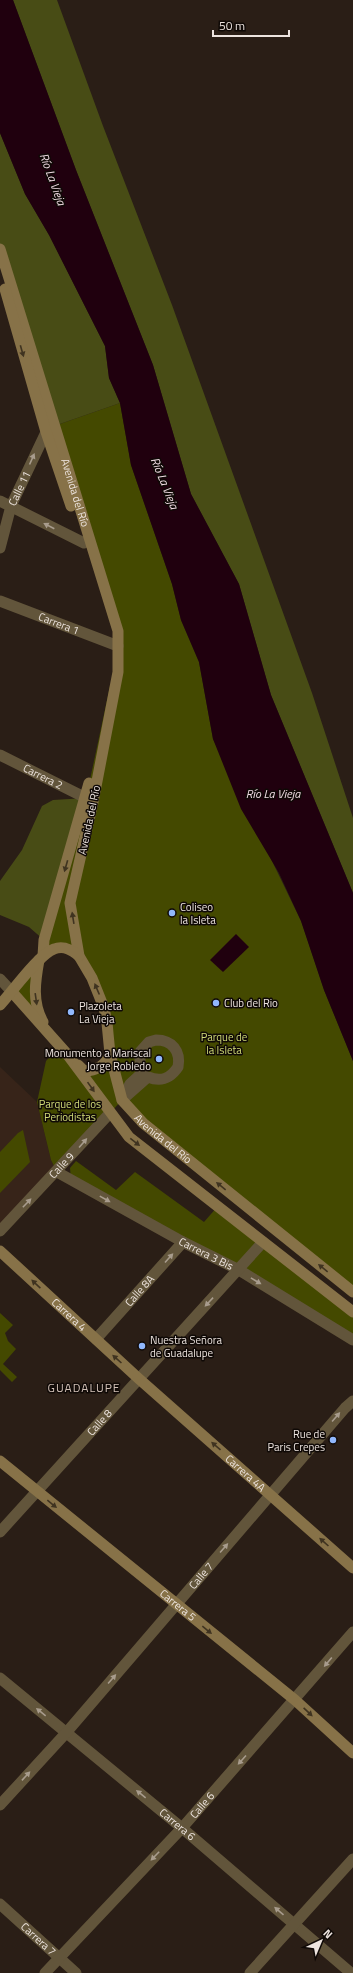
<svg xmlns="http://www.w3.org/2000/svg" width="353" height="1973" viewBox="0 0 353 1973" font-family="'Titillium Web',sans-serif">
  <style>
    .built { fill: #372419 }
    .green { fill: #444900 }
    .forest { fill: #484c15 }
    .water { fill: #20000e }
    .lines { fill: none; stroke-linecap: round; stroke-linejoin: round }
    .minor { stroke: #62553b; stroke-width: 11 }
    .secondary { stroke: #877248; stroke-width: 11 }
    .oneway { fill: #3f3320 }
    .oneway2 { fill: #a89c8d }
    .poi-dot { fill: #91b8fd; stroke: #0f0906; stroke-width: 1.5 }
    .labels { text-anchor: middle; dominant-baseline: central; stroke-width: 3; stroke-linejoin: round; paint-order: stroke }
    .street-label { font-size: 11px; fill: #ede4df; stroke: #0f0906 }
    .poi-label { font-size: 11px; fill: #ede4df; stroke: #0f0906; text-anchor: start }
    .park-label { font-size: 11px; fill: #d2dc78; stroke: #0f0906 }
    .water-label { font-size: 12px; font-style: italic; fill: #f2dde5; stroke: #0f0906 }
    .neighbourhood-label { font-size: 12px; letter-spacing: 1px; fill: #d2c1b7; stroke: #0f0906 }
  </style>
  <rect width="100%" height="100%" fill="#2a1e16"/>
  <polygon class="built" points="0,1067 37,1102 51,1160 57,1172 0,1231"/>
  <g class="green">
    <polygon points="120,403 131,465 172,584 181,620 199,662 213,739 301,921 324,990 353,1061 353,1292 122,1100 57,1172 51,1160 37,1102 46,1061 60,1046 12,992 39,960 40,1015 80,1067 106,1061 99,993 68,948 43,956 88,789 110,686 118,672 118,631 54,426"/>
    <polygon points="23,1130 30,1162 0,1193 0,1152 18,1133"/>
    <polygon points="76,1161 116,1190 135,1172 204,1222 218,1206 353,1312 353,1340 71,1180 70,1168"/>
    <polygon points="0,1313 13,1325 5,1333 8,1341 16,1349 3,1364 17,1377 12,1382 0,1370"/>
  </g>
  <g class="forest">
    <polygon points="13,0 57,0 103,126 172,305 312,693 353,818 353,893 271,695 239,584 191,494 153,365 76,170"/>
    <polygon points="0,133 25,194 49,235 105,346 109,378 120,403 54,426 0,245"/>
    <polygon points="86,798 44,940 29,927 0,915 0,881 22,850 42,806 53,800"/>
  </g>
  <g class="water">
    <polygon points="0,0 13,0 76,170 153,365 191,494 239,584 271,695 353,893 353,1061 324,990 301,921 279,873 241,809 213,739 199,662 181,620 172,584 131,465 120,403 109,378 105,346 49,235 25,194 0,133"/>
    <polygon points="236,934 249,947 223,972 210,960"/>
  </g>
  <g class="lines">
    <g class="minor">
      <polyline points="0,501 84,543"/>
      <path id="s1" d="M0 548 11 506 46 432"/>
      <path id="s2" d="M0 601 118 646"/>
      <path id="s3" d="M0 755 86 798"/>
      <polyline points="0,979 12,992"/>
      <path d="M156 1040C172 1040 181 1051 178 1067 170 1079 161 1082 148 1077L122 1100 130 1084 143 1072 140 1066V1052L149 1042Z"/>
      <path id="s4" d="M57 1172 183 1242 239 1270 353 1340"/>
      <path id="s5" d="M0 1231 110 1113"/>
      <path id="s6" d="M96 1339 183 1242"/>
      <path id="s7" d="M0 1532 263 1242"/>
      <path id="s8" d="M0 1678 182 1828 351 1973"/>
      <path id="s9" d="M0 1805 66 1733 345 1408 353 1401"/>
      <path id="s10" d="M0 1904 76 1973"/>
      <path id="s11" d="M45 1973 182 1828 353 1632"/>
      <polyline points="250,1973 353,1859"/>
    </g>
    <g class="secondary">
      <path id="s12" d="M0 249 118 631V672L93 802 70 903 79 956 92 978 104 1008 107 1023 110 1054 122 1100 143 1123 353 1292"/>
      <polyline points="5,289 46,432 71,506"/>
      <polyline points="43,956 44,940 89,783"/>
      <path d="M39 960C35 982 32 1002 43 1022"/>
      <polyline points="12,992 67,1054 129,1137 353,1312"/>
      <path d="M0 1005C12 992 39 954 54 949 64 945 72 950 79 956"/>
      <path d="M78 1065 84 1071C96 1071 106 1065 110 1054"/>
      <path id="s13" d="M0 1251 138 1378 353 1568"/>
      <path id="s14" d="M0 1461 295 1700 353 1753"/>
    </g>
  </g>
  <defs><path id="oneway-solid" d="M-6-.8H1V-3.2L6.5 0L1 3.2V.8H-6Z"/></defs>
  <g class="oneway">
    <use href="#oneway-solid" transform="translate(22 351) rotate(74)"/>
    <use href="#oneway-solid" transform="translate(66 866) rotate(106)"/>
    <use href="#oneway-solid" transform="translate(73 918) rotate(-99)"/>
    <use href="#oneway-solid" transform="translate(97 989) rotate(-113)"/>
    <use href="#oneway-solid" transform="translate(36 999) rotate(82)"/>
    <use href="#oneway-solid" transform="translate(91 1087) rotate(55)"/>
    <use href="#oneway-solid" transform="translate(135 1142) rotate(38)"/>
    <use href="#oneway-solid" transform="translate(221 1186) rotate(-141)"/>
    <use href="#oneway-solid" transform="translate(323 1268) rotate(-141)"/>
    <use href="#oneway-solid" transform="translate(36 1284) rotate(-137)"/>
    <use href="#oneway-solid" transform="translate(117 1359) rotate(-138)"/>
    <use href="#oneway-solid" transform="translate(216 1446) rotate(-139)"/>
    <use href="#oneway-solid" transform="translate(52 1504) rotate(39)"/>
    <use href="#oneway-solid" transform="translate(324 1542) rotate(-138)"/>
    <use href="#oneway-solid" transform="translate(207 1630) rotate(39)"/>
    <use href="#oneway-solid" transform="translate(308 1712) rotate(43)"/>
  </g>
  <g class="oneway2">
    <use href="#oneway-solid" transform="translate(32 459) rotate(-66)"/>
    <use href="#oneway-solid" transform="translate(49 526) rotate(-153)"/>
    <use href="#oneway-solid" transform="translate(83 1143) rotate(-49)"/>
    <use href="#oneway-solid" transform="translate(105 1199) rotate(29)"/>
    <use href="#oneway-solid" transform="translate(27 1203) rotate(-46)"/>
    <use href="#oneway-solid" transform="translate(169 1258) rotate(-48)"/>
    <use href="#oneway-solid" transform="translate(256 1281) rotate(31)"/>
    <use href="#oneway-solid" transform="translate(209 1302) rotate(133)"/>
    <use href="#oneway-solid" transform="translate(336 1417) rotate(-49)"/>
    <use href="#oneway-solid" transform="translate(224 1548) rotate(-49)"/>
    <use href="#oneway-solid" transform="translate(328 1662) rotate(130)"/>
    <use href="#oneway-solid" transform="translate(112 1679) rotate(-49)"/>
    <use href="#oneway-solid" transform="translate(41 1712) rotate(-141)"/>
    <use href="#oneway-solid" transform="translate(242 1760) rotate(132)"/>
    <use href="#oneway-solid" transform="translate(26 1776) rotate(-47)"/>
    <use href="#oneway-solid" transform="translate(141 1794) rotate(-141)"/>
    <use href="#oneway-solid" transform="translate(155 1856) rotate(134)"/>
    <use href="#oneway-solid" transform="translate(279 1911) rotate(-139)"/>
  </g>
  <g class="poi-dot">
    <circle cx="172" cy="913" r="4"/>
    <circle cx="216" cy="1003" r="4"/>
    <circle cx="71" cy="1012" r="4"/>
    <circle cx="159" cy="1059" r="4"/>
    <circle cx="142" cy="1346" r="4"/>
    <circle cx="333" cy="1440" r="4"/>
  </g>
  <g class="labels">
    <g class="street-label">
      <text stroke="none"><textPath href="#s1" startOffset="63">Calle 11</textPath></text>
      <text stroke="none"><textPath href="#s12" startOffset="255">Avenida del Río</textPath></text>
      <text stroke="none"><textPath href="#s2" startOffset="63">Carrera 1</textPath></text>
      <text stroke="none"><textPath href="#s3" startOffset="48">Carrera 2</textPath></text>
      <text transform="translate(89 820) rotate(-78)">Avenida del Río</text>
      <text stroke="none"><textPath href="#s12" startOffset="939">Avenida del Río</textPath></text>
      <text stroke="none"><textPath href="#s5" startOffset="90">Calle 9</textPath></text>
      <text stroke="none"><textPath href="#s4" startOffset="170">Carrera 3 Bis</textPath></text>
      <text stroke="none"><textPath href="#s6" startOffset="65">Calle 8A</textPath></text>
      <text stroke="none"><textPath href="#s13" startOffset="94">Carrera 4</textPath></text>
      <text stroke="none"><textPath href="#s7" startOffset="148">Calle 8</textPath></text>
      <text stroke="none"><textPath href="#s13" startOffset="331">Carrera 4A</textPath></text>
      <text stroke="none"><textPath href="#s9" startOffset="305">Calle 7</textPath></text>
      <text stroke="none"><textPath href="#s14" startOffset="229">Carrera 5</textPath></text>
      <text stroke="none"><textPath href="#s11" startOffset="230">Calle 6</textPath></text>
      <text stroke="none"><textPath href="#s8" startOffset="230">Carrera 6</textPath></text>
      <text stroke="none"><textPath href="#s10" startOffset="52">Carrera 7</textPath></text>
    </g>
    <g class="poi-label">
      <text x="180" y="907">Coliseo<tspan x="180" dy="13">la Isleta</tspan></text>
      <text x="224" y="1003">Club del Rio</text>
      <text x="79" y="1006">Plazoleta<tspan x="79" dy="13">La Vieja</tspan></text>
      <text x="151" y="1053" text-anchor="end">Monumento a Mariscal<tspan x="151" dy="13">Jorge Robledo</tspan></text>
      <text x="150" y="1340">Nuestra Señora<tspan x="150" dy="13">de Guadalupe</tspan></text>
      <text x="325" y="1434" text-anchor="end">Rue de<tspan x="325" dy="13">Paris Crepes</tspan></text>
    </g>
    <g class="park-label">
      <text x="224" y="1037">Parque de<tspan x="224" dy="13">la Isleta</tspan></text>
      <text x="70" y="1104">Parque de los<tspan x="70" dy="13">Periodistas</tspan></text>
    </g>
    <g class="water-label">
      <text transform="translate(53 179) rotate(70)">Río La Vieja</text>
      <text transform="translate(165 483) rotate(68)">Río La Vieja</text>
      <text x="273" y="793">Río La Vieja</text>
    </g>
    <g class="neighbourhood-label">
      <text x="84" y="1387">GUADALUPE</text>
    </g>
  </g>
  <g transform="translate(321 1941) rotate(44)" stroke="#0f0906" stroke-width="3" paint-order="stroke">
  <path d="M0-3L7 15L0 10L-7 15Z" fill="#ede4df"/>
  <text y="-6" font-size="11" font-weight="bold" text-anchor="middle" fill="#ede4df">N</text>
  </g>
  <path d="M213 30v6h76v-6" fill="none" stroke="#ede4df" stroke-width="2"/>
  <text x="219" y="30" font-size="12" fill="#ede4df" stroke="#0f0906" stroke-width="3" paint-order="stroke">50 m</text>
</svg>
